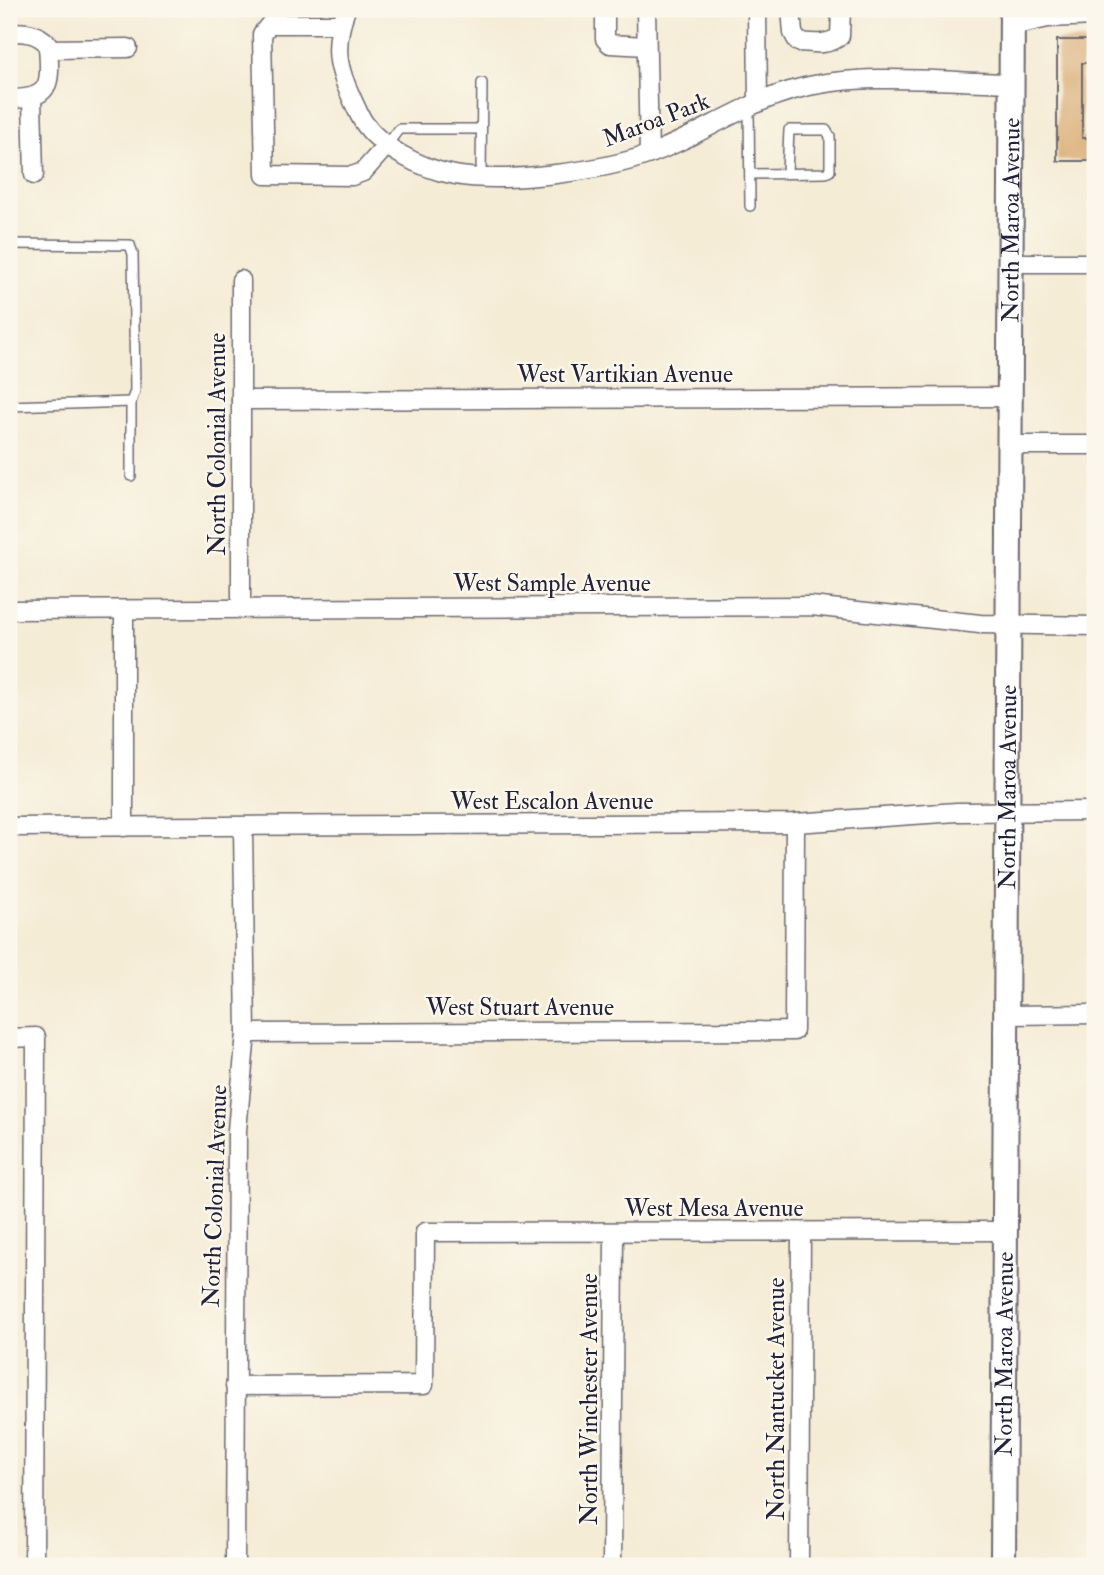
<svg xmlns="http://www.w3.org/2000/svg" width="1104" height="1575" viewBox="0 0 1104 1575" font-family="'IM FELL Double Pica',serif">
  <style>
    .building { fill: #deb684 }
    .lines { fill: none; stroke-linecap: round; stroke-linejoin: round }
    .lane-casing { stroke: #6c6971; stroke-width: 12 }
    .street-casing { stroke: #6c6971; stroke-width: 21 }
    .secondary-casing { stroke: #6c6971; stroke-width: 28 }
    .lane { stroke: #fff; stroke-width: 9 }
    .street { stroke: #fff; stroke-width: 18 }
    .secondary { stroke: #fff; stroke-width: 24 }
    .labels { text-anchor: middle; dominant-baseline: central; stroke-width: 5; stroke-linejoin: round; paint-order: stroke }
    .street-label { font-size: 24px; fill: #22223b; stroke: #fbf7ec }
  </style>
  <rect width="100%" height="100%" fill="#fbf7ec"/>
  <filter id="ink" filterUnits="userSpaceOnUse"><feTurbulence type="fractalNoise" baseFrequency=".0143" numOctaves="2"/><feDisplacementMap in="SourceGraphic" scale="14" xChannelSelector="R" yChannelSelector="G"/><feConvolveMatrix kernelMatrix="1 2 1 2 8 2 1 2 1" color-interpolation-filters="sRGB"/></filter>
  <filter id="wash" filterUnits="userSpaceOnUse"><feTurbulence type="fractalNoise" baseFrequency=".00686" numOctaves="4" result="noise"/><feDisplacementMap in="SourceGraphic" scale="28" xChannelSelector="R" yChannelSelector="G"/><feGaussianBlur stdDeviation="1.57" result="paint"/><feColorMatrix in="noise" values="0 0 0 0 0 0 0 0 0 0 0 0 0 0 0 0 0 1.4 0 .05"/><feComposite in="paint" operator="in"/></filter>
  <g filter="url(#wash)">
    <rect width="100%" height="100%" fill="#f5ecd6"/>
    <g id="blocks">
      <polygon class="building" points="1057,40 1095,40 1095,63 1082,63 1082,138 1095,138 1095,161 1057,161"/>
    </g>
  </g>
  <g filter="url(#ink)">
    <use href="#blocks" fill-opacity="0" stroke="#6c6971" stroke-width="2"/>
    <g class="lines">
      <defs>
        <g id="lane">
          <polyline points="749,108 750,206"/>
          <polyline points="387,145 399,129 481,129"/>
          <polyline points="750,174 826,173 830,171 830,136 826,130 789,130 787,173"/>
          <polyline points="481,176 482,83"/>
          <polyline points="9,244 130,245 133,254 135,391 131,402 131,476"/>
          <polyline points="9,406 131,402"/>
        </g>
        <g id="street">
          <path d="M346 9C330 54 340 73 359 114 374 146 422 169 455 175 505 184 603 171 650 154 701 135 747 101 801 88 865 72 946 82 1013 83"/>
          <polyline points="605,9 605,39 610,44 646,46"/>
          <polyline points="646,9 649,154"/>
          <polyline points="757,9 758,103"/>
          <path d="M791 9 793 33 798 42C811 43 829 46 840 36L841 9"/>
          <polyline points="341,24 270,24 262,34 265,175 352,176 363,172 387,145"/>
          <polyline points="1012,26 1048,18 1095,16"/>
          <path d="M9 32C25 32 36 32 48 44 50 82 54 99 9 99"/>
          <polyline points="48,49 128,48"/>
          <polyline points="32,99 34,175"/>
          <polyline points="1010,263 1095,263"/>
          <polyline points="241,280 241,609"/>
          <polyline points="241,400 1009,397"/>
          <polyline points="1009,445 1095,445"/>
          <polyline points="9,610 811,606 980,624 1095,626"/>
          <polyline points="9,827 795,823 957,812 1095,811"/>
          <polyline points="124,827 124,610"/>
          <polyline points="1005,1015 1095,1014"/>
          <polyline points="246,1033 794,1031 795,823"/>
          <polyline points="9,1038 36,1037 34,1566"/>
          <polyline points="235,1386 424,1385 425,1232 1004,1231"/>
          <polyline points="235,1566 237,1130 246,1033 243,828"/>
          <polyline points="612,1566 614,1233"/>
          <polyline points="799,1566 801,1233"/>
        </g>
        <g id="secondary">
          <path id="s1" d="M1003 1566 1012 9"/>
        </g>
      </defs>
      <use href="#lane" class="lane-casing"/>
      <use href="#street" class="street-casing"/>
      <use href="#secondary" class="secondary-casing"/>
      <use href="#lane" class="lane"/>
      <use href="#street" class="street"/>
      <use href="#secondary" class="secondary"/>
    </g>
  </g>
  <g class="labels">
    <g class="street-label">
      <text transform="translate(656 120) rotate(-21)">Maroa Park</text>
      <text stroke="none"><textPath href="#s1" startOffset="1346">North Maroa Avenue</textPath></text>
      <text x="625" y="374">West Vartikian Avenue</text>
      <text transform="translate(217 444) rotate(-90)">North Colonial Avenue</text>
      <text x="552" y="583">West Sample Avenue</text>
      <text stroke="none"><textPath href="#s1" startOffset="779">North Maroa Avenue</textPath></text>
      <text x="552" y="801">West Escalon Avenue</text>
      <text x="520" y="1007">West Stuart Avenue</text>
      <text transform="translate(215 1196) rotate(-88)">North Colonial Avenue</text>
      <text x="714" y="1208">West Mesa Avenue</text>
      <text stroke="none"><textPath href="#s1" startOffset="212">North Maroa Avenue</textPath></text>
      <text transform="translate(589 1399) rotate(-90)">North Winchester Avenue</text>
      <text transform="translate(776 1399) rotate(-90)">North Nantucket Avenue</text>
    </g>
  </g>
  <rect width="1104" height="1575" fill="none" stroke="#fbf7ec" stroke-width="35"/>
</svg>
